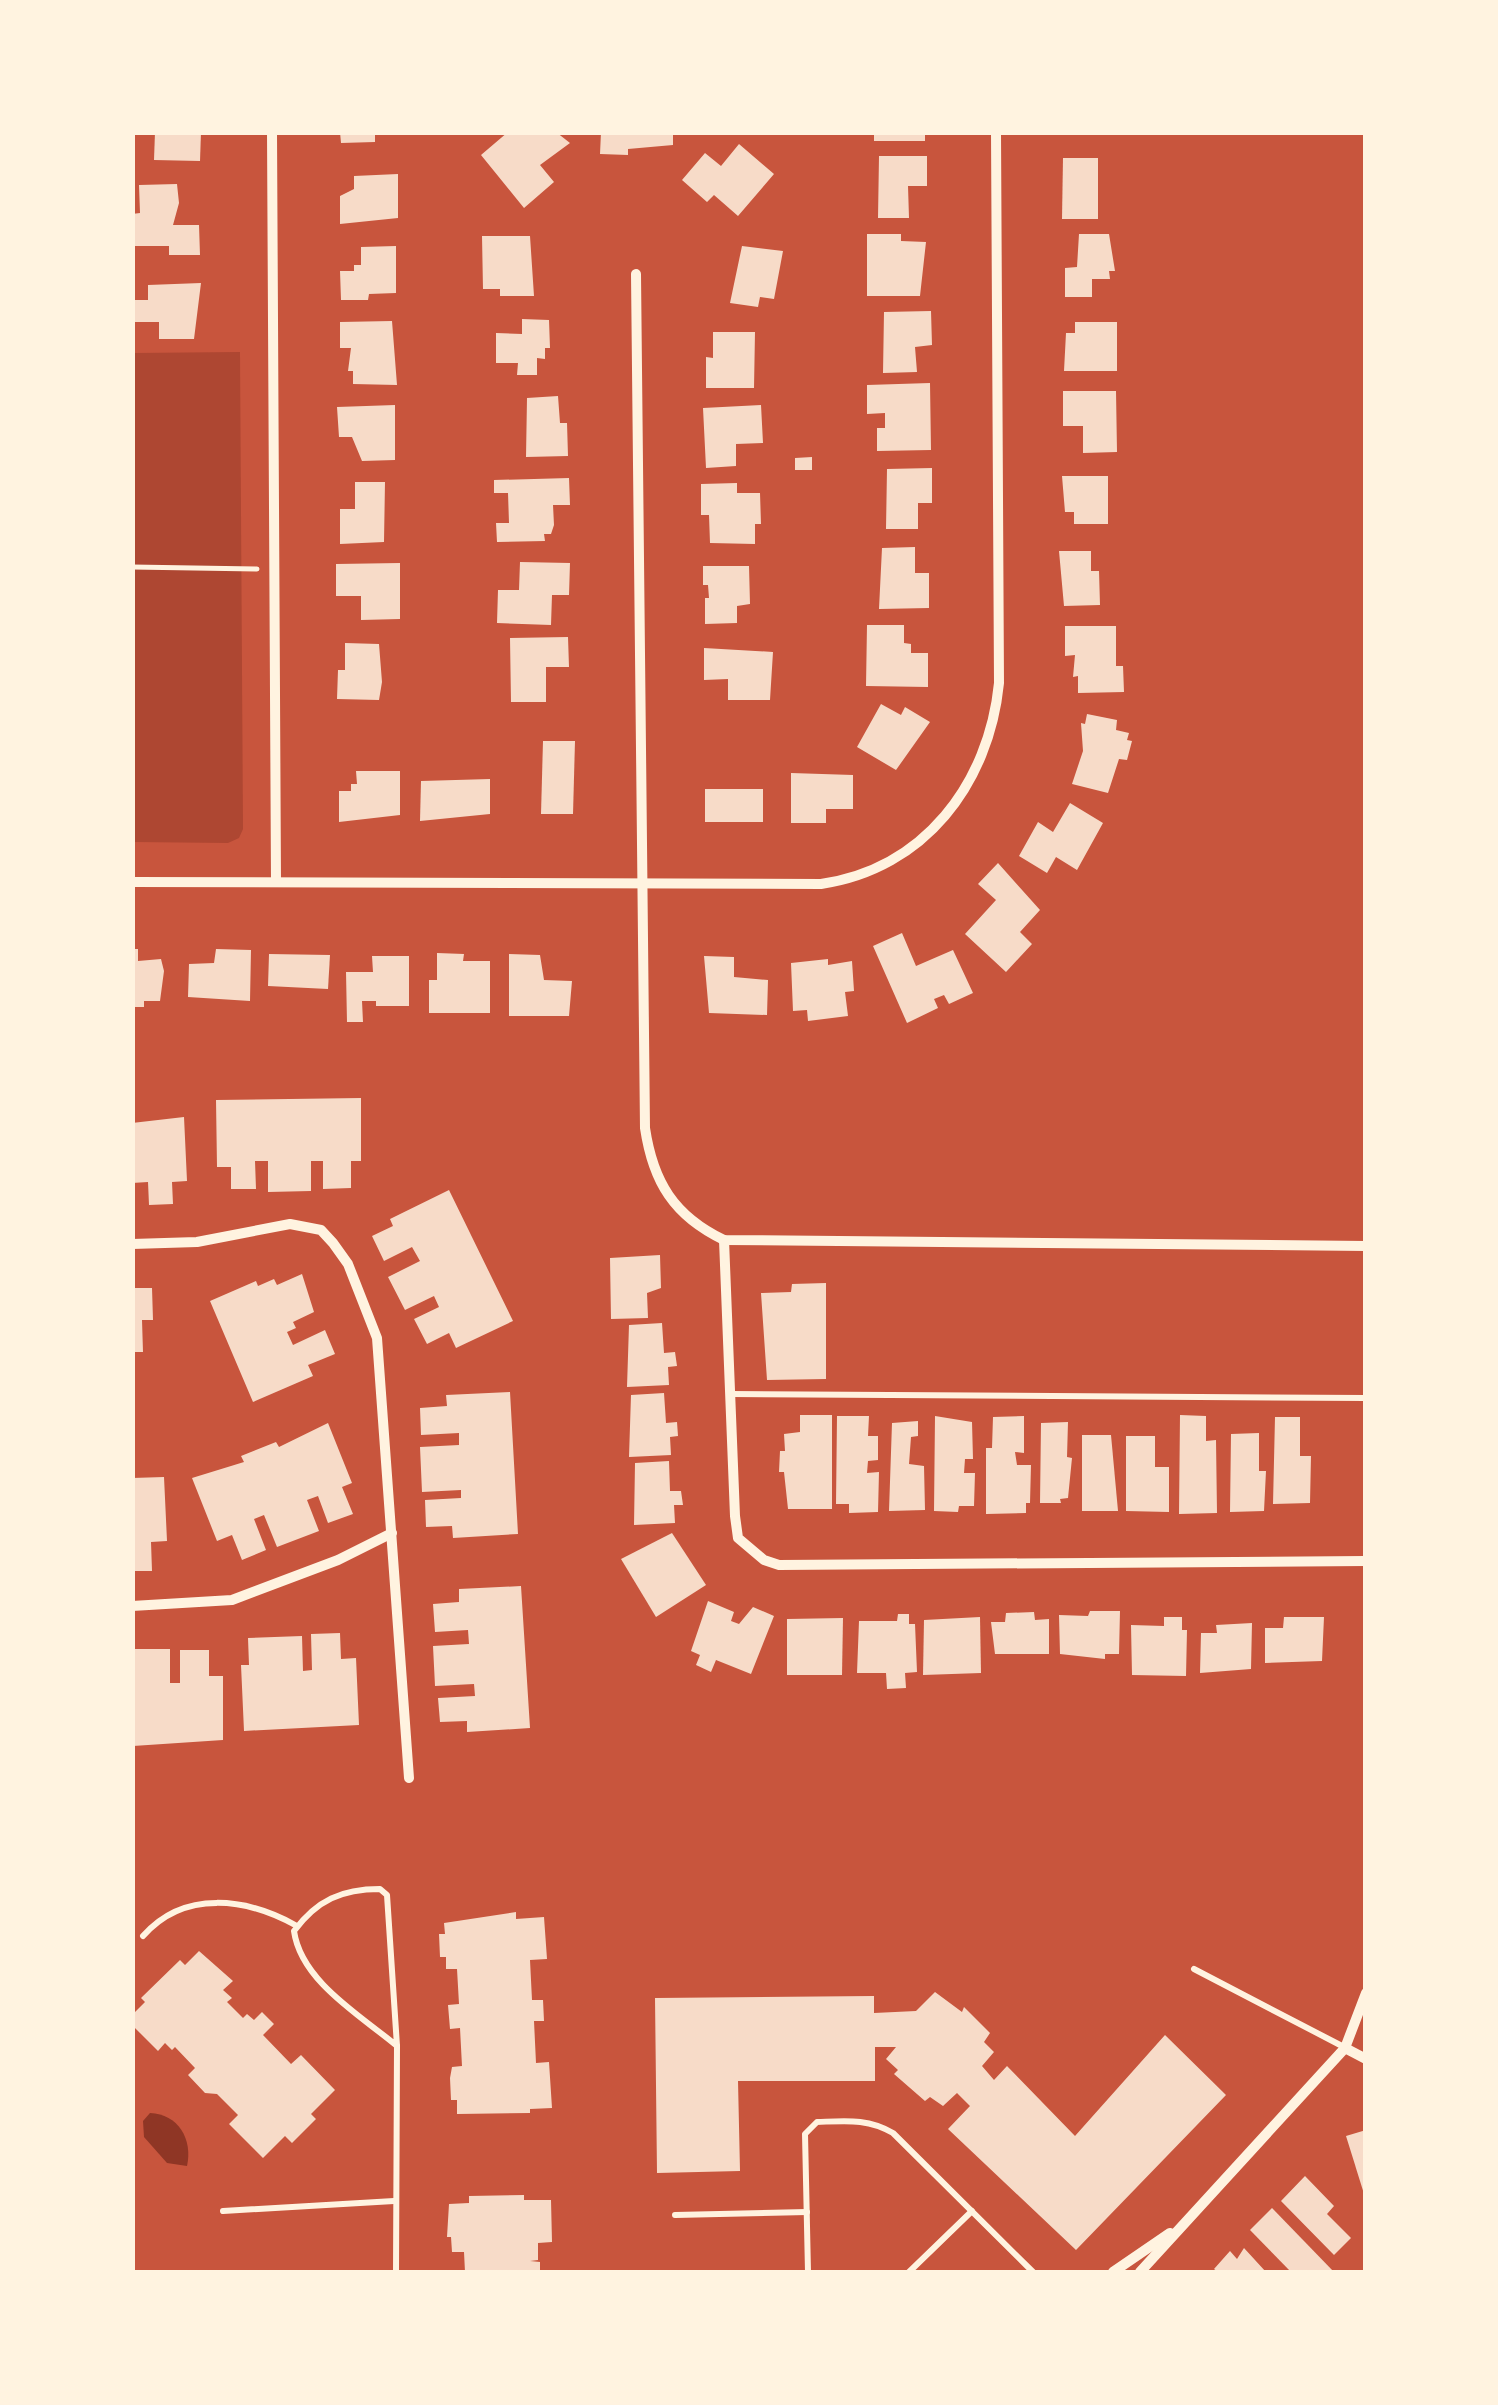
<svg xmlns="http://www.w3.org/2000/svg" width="1498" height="2405" viewBox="0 0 1498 2405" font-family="'DejaVu Sans',sans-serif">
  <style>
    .green { fill: #ae4732 }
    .water { fill: #8f3625 }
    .building { fill: #f7dbc8 }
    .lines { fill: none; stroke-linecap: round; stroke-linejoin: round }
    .path { stroke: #fff3e0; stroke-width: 5 }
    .service { stroke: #fff3e0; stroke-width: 6 }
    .minor { stroke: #fff3e0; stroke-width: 10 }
  </style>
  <rect width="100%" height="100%" fill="#c8553d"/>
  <polygon class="green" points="240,352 243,829 239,838 228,843 133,842 133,353"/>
  <path class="water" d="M150 2113C178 2114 193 2139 187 2166L167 2163 144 2137 143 2121Z"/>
  <g class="building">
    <polygon points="155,132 201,132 200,161 154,160"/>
    <polygon points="340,132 375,132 375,142 341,143"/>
    <polygon points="508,132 556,132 570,143 540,165 554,182 524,208 481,155"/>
    <polygon points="601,132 673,132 673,145 628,149 628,155 600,154"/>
    <rect x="874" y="132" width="51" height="9"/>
    <polygon points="739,144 774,174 738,216 714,195 707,202 682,180 705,153 721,166"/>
    <polygon points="879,156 927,156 927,186 908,186 909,218 878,218"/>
    <polygon points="1063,158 1098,158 1098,219 1062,219"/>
    <polygon points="398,174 398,218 340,224 340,196 354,189 354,176"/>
    <polygon points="177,184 179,203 173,225 199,225 200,255 169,255 169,246 132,246 132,214 140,213 139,185"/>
    <polygon points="867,234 901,234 901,241 926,242 920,296 867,296"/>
    <polygon points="1079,234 1109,234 1115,271 1109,271 1110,279 1092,279 1092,297 1065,297 1065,268 1077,267"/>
    <polygon points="482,236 530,236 534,296 500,296 500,289 483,289"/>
    <polygon points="396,246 396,293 369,294 368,300 341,300 340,271 354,271 354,265 361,265 361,247"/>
    <polygon points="742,246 783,251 774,299 760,297 758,307 730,303"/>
    <polygon points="201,283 194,339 159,339 159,322 132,322 132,300 148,300 148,285"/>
    <polygon points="931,311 932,345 915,347 917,372 883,373 884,312"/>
    <polygon points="522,319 549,320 550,348 545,348 545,359 537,358 537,375 517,375 518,363 496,363 496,333 522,334"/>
    <polygon points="392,321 397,385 353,384 353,371 348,371 351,348 340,348 340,322"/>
    <polygon points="1075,322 1117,322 1117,371 1064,371 1066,333 1075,333"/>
    <polygon points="713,332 755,332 754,388 706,388 706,357 713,358"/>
    <polygon points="930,383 931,450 877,451 877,428 885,428 885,413 867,414 867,385"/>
    <polygon points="1063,391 1116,391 1117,452 1083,453 1083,426 1063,426"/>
    <polygon points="558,396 560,423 567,423 568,456 526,457 527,398"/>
    <polygon points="395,405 395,460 362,461 352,437 339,437 337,407"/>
    <polygon points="761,405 763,443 736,444 736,466 706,468 703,408"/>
    <polygon points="812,457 812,470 795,470 795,458"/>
    <polygon points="932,468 932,503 918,503 918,529 886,529 887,469"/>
    <polygon points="1062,476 1108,476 1108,524 1074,524 1074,512 1065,512"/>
    <polygon points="569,478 570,505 553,505 554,525 551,534 544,534 545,541 497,542 496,523 509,523 508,493 494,493 494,480"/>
    <polygon points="355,482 385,482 384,542 340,544 340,509 355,509"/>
    <polygon points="737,483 737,493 760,493 761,524 755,524 755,544 710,543 709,515 701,515 701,484"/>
    <polygon points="915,547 915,573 929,573 929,608 879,609 882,548"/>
    <polygon points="1059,551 1091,551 1091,571 1099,571 1100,605 1064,606"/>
    <polygon points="520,562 570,563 569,595 552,595 551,625 497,623 498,590 519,590"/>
    <polygon points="400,563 400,619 361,620 361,596 336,596 336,564"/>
    <polygon points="703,566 749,566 750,604 737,606 737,623 705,624 705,598 709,598 708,585 703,585"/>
    <polygon points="867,625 904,625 904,643 911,644 911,653 928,653 928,687 866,686"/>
    <polygon points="1065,626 1116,626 1116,666 1123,666 1124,692 1078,693 1078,676 1073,677 1075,655 1065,656"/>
    <polygon points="568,637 569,667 546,667 546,702 511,702 510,638"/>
    <polygon points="345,643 379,644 382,682 379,700 337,699 338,670 345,670"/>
    <polygon points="704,648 773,652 770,700 728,700 728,679 704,680"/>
    <polygon points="881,704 901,715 905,707 930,722 896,770 857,747"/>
    <polygon points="1087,714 1117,720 1116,730 1129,733 1127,740 1132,741 1127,760 1119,759 1108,793 1072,784 1083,751 1081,723 1085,724"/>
    <polygon points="543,741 575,741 573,814 541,814"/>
    <polygon points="356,771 400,771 400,815 339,822 339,791 351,791 351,784 357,784"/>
    <polygon points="791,773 853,775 853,809 826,809 826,823 791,823"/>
    <polygon points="490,779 490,814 420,821 421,781"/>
    <rect x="705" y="789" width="58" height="33"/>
    <polygon points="1070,803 1103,823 1077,870 1056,857 1047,873 1019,856 1038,822 1053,832"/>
    <polygon points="998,863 1040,910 1020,932 1032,944 1006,972 965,934 996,900 978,884"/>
    <polygon points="902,933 916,966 953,950 973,993 949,1004 944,995 934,999 938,1008 907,1023 873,946"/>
    <polygon points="132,949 138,949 138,961 161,959 164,971 160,1001 144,1001 144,1007 132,1007"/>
    <polygon points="216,949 251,950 250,1001 188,997 189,964 214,963"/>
    <polygon points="437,953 464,954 463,961 490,961 490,1013 429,1013 429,980 437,980"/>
    <polygon points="269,954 330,955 328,989 268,986"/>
    <polygon points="509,954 540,955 544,980 572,981 569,1016 509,1016"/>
    <polygon points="372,956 409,956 409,1006 376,1006 376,1001 362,1001 363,1022 347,1022 346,972 373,972"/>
    <polygon points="704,956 734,957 734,977 768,980 767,1015 709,1013"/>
    <polygon points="828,959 828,965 852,961 854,991 845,992 848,1016 808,1021 807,1010 793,1011 791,963"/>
    <polygon points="361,1098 361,1161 351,1161 351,1188 323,1189 323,1161 311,1161 311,1191 268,1192 268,1161 255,1161 256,1189 231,1189 231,1167 217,1167 216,1100"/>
    <polygon points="184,1117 187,1181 172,1182 173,1204 149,1205 148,1182 132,1183 132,1123"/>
    <polygon points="449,1190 513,1321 456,1348 449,1333 427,1344 414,1319 439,1307 434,1296 405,1310 388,1277 420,1261 412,1247 384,1261 372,1236 393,1226 390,1219"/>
    <polygon points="660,1255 661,1288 647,1293 648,1318 611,1319 610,1258"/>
    <polygon points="302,1274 314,1312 293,1322 296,1328 287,1332 293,1345 325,1330 335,1354 308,1365 313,1376 253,1402 210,1301 256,1281 258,1286 274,1279 277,1285"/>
    <polygon points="826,1283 826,1379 767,1380 761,1293 791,1292 792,1284"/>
    <polygon points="132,1288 152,1288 153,1320 142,1320 143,1352 132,1352"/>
    <polygon points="662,1323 664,1353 675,1352 677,1366 668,1367 669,1385 627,1387 629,1325"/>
    <polygon points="510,1392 518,1534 453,1538 452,1526 426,1527 425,1500 461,1498 461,1490 422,1492 420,1447 459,1445 459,1433 421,1435 420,1408 447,1406 446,1395"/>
    <polygon points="664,1393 666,1423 677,1422 678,1436 670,1437 671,1455 629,1457 631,1395"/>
    <polygon points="800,1415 832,1415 832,1509 788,1509 784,1472 779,1472 780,1451 785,1451 784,1434 800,1432"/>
    <polygon points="1180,1415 1206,1416 1206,1441 1216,1440 1217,1513 1179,1514"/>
    <polygon points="837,1416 869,1416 868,1436 878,1436 878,1460 868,1461 867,1473 879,1472 878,1512 849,1513 849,1504 836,1504"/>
    <polygon points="935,1416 972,1422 973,1459 965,1459 964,1473 975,1473 974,1506 959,1506 958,1512 934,1511"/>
    <polygon points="1024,1416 1024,1453 1015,1452 1017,1465 1031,1465 1030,1503 1026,1503 1026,1513 986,1514 986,1448 992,1448 993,1417"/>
    <polygon points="1275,1417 1300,1417 1300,1456 1311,1456 1310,1503 1273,1504"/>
    <polygon points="918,1421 918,1436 911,1437 909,1464 924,1466 925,1510 889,1511 892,1423"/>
    <polygon points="1068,1422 1067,1457 1072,1458 1068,1498 1060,1499 1061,1503 1040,1503 1041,1423"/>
    <polygon points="328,1423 352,1483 342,1487 353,1514 328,1523 318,1496 307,1500 319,1531 277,1547 264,1515 254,1519 266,1550 242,1560 232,1535 217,1541 192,1478 244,1462 241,1456 276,1442 279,1447"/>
    <polygon points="1259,1433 1259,1471 1266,1471 1264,1511 1230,1512 1231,1434"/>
    <polygon points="1082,1435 1111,1435 1118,1511 1082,1511"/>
    <polygon points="1126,1436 1155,1436 1155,1467 1169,1467 1169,1512 1126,1511"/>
    <polygon points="669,1461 670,1491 681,1491 683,1505 674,1505 675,1523 634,1525 635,1463"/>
    <polygon points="164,1477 167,1541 151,1542 152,1571 132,1571 132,1478"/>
    <polygon points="672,1533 706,1585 656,1617 621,1559"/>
    <polygon points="521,1586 530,1728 467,1732 467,1721 440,1722 438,1698 475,1696 474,1684 435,1686 433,1646 469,1644 468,1630 435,1632 433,1604 459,1602 459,1589"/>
    <polygon points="708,1601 734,1612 731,1621 739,1624 753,1607 774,1616 751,1674 716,1660 711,1672 696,1665 700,1655 691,1651"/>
    <polygon points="1090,1611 1120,1611 1119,1654 1105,1654 1105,1659 1060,1654 1059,1615 1088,1616"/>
    <polygon points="1034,1612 1035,1620 1049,1619 1049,1654 995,1654 991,1622 1005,1622 1006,1613"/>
    <polygon points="898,1614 909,1614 909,1624 915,1624 917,1672 905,1673 906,1688 887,1689 886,1673 857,1673 859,1621 897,1621"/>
    <polygon points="980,1617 981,1673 923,1675 924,1620"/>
    <polygon points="1164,1617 1182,1617 1182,1630 1187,1630 1186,1676 1132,1675 1131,1625 1164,1626"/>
    <polygon points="1284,1617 1324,1617 1322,1661 1265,1663 1265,1628 1283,1628"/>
    <polygon points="843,1618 842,1675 787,1675 787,1619"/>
    <polygon points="1252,1623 1251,1669 1200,1673 1201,1633 1217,1633 1216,1625"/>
    <polygon points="340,1633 341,1659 356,1658 359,1725 244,1731 241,1665 249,1665 248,1638 302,1636 303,1671 312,1670 311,1634"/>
    <polygon points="132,1649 170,1649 170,1683 180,1683 180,1650 209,1650 209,1676 223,1676 223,1740 133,1746"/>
    <polygon points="516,1912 516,1919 544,1917 547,1959 530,1960 532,2000 543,2000 544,2021 534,2021 536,2063 549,2062 552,2108 530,2109 530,2113 457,2114 457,2100 451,2100 450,2078 452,2067 462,2066 460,2028 450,2029 448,2005 459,2004 457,1969 446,1969 446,1957 440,1957 439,1934 445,1934 444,1923"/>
    <polygon points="199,1951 233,1981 223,1990 232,1998 227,2002 243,2018 247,2014 254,2020 262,2012 274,2024 263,2035 291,2064 301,2055 335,2090 311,2114 316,2119 292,2143 285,2136 263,2158 229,2124 238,2115 217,2094 205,2093 188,2075 195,2068 175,2047 172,2050 165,2043 158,2051 132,2025 132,2015 145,2002 141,1998 180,1960 185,1965"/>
    <polygon points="935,1992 962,2012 964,2007 990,2033 984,2042 994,2052 982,2066 994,2080 1007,2066 1075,2136 1165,2035 1226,2095 1076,2250 948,2129 970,2106 957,2093 943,2106 930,2097 925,2101 894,2074 898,2070 886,2059 896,2047 875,2047 875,2081 738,2081 740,2171 657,2173 655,1998 874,1996 874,2013 916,2011"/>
    <polygon points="1366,2130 1366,2197 1365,2197 1346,2136"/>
    <polygon points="1305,2176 1334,2206 1327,2214 1351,2238 1334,2255 1281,2201"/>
    <polygon points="524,2195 524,2200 551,2200 552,2242 538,2243 538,2260 530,2261 540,2262 540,2272 465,2272 464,2252 452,2252 451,2237 447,2237 449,2204 469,2203 469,2196"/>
    <polygon points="1272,2208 1334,2272 1291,2272 1250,2230"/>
    <polygon points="1244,2248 1266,2272 1218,2272 1214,2269 1230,2251 1237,2259"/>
  </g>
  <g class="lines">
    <polyline class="path" points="132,567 257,569"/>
    <g class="service">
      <polyline points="731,1394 1366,1398"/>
      <path d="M380 1889 387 1895 397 2046C360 2015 301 1981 294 1931 317 1900 342 1889 380 1889Z"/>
      <path d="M143 1936C184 1889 247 1898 297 1926"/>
      <polyline points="1194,1969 1344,2047"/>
      <polyline points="223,2211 394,2201"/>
      <polyline points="675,2215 807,2212"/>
      <polyline points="396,2272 397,2046"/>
      <path d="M808 2272 805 2134 817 2122C845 2121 868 2118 893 2133L1033 2272"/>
      <polyline points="909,2272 972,2211"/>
    </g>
    <g class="minor">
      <polyline points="272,132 276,881"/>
      <path d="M636 274 645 1128C653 1182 674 1216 724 1240L1366 1246"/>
      <path d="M132 882 821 884C924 869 989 784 999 683L996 132"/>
      <polyline points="724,1240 735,1516 738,1538 764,1560 779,1565 1366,1561"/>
      <polyline points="132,1244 197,1242 290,1224 321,1230 333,1243 348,1264 377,1338 409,1778"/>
      <polyline points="132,1606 232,1600 338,1560 392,1533"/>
      <polyline points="1345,2048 1366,2059"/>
      <polyline points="1113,2272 1170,2233"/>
      <polyline points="1140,2272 1345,2048 1366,1993"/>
    </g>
  </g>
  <rect width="1498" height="2405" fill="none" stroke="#fff3e0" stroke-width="270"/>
</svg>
